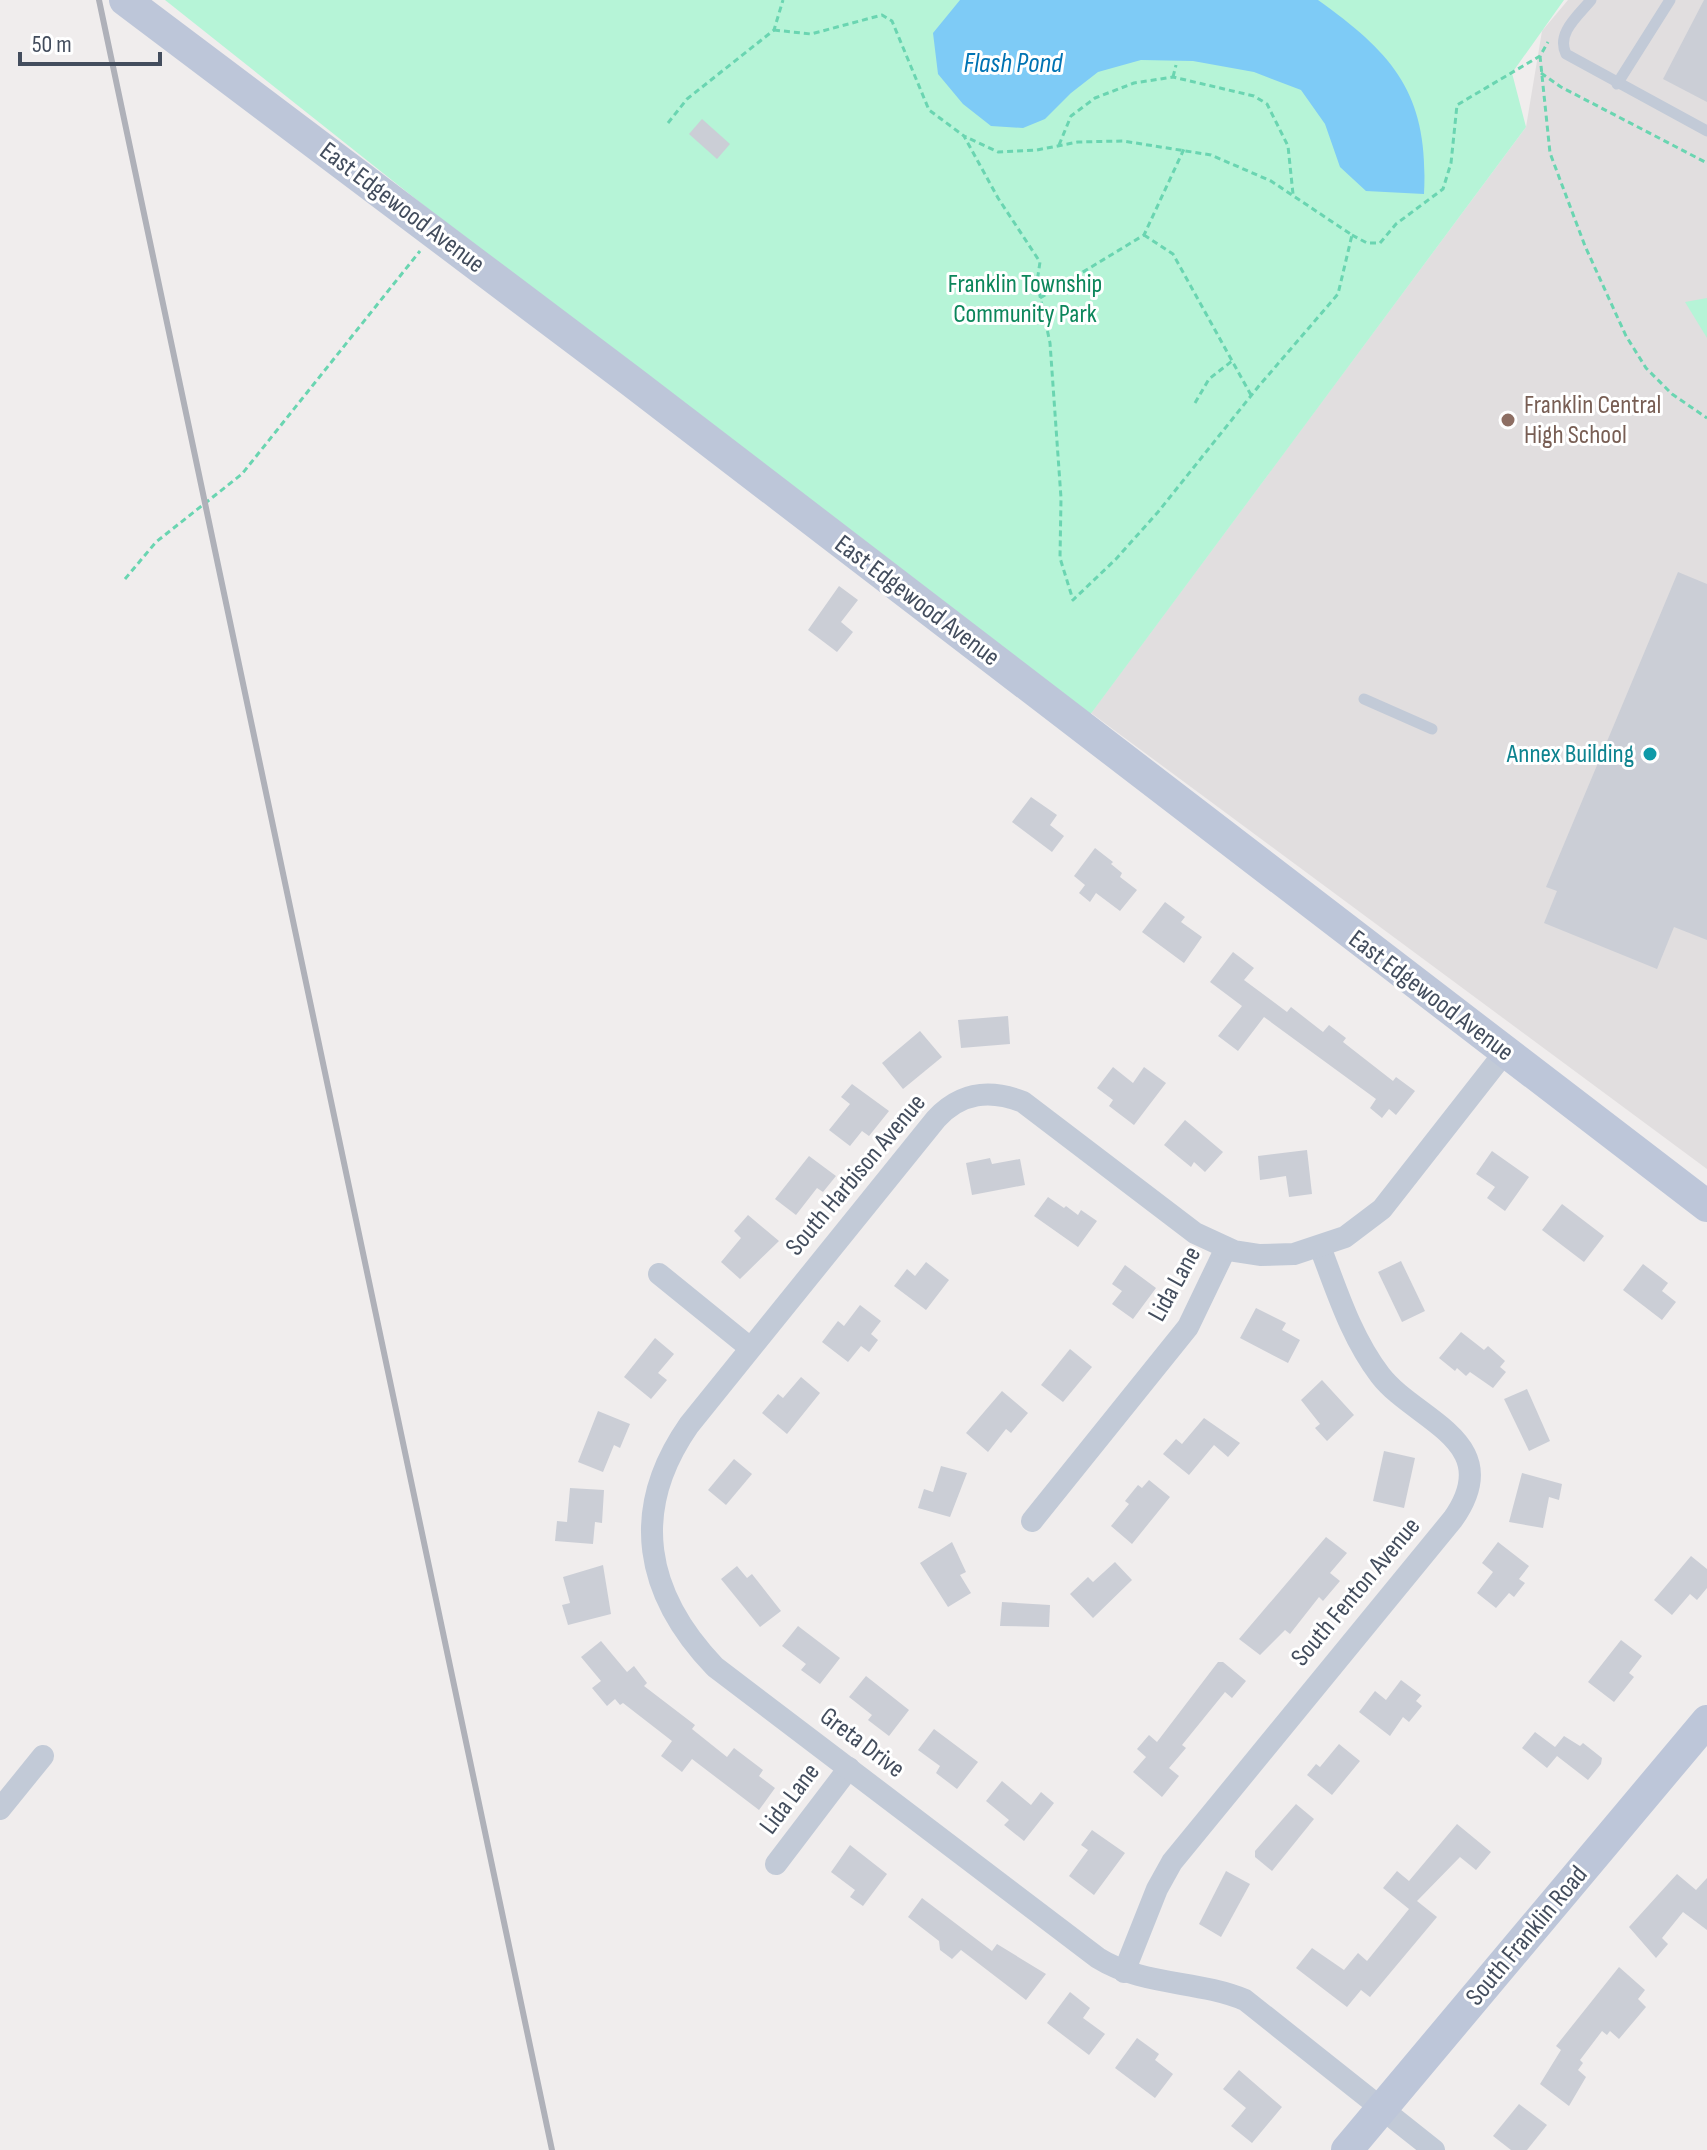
<svg xmlns="http://www.w3.org/2000/svg" width="1707" height="2150" viewBox="0 0 1707 2150" font-family="'Sofia Sans Condensed',sans-serif">
  <style>
    .education { fill: #e1dedf }
    .green { fill: #b6f4d7 }
    .water { fill: #7ecbf6 }
    .building { fill: #cbced6 }
    .lines { fill: none; stroke-linecap: round; stroke-linejoin: round }
    .path { stroke: #6ad5b1; stroke-width: 3; stroke-dasharray: 6 4; stroke-linecap: butt }
    .lane { stroke: #c2cad7; stroke-width: 11 }
    .street { stroke: #c2cad7; stroke-width: 22 }
    .secondary { stroke: #bdc6d9; stroke-width: 32 }
    .rail { stroke: #afb1b9; stroke-width: 6 }
    .education-dot { fill: #8d6e63; stroke: #fff; stroke-width: 3 }
    .culture-dot { fill: #0f9aa8; stroke: #fff; stroke-width: 3 }
    .labels { text-anchor: middle; dominant-baseline: central; stroke-width: 6; stroke-linejoin: round; paint-order: stroke }
    .street-label { font-size: 26px; fill: #434d5d; stroke: #fff }
    .park-label { font-size: 26px; fill: #0c865b; stroke: #fff }
    .education-label { font-size: 26px; fill: #785e54; stroke: #fff; text-anchor: start }
    .culture-label { font-size: 26px; fill: #0d838f; stroke: #fff; text-anchor: end }
    .water-label { font-size: 28px; font-style: italic; fill: #0073b3; stroke: #fff }
  </style>
  <rect width="100%" height="100%" fill="#f0eded"/>
  <polygon class="education" points="1568,0 1707,0 1707,1169 1091,713 1526,127 1542,31"/>
  <g class="green">
    <polygon points="165,0 1564,0 1512,73 1526,127 1081,727"/>
    <polygon points="1707,298 1707,338 1685,302"/>
  </g>
  <path class="water" d="M960 0H1318C1395 55 1429 95 1424 194L1366 191 1340 167 1325 124 1301 90 1254 72 1193 61 1141 60 1098 72 1071 93 1045 119 1023 128 991 126 963 104 938 74 933 33Z"/>
  <g class="building">
    <polygon points="1704,0 1707,0 1707,102 1663,79"/>
    <polygon points="702,119 730,144 717,159 689,134"/>
    <polygon points="1678,572 1707,584 1707,940 1674,927 1657,969 1544,923 1557,891 1546,887"/>
    <polygon points="839,586 858,600 841,622 853,632 837,652 808,630"/>
    <polygon points="1031,797 1057,815 1050,825 1064,836 1052,852 1012,822"/>
    <polygon points="1095,848 1113,862 1111,864 1122,873 1120,877 1137,890 1120,911 1096,893 1090,902 1079,893 1085,885 1074,876"/>
    <polygon points="1165,902 1185,917 1181,922 1202,937 1184,963 1142,932"/>
    <polygon points="1233,952 1254,968 1244,980 1287,1012 1291,1007 1323,1032 1329,1025 1346,1038 1343,1042 1393,1081 1396,1077 1415,1091 1396,1115 1389,1109 1382,1118 1370,1108 1376,1099 1264,1017 1238,1051 1218,1036 1242,1006 1210,982"/>
    <polygon points="1008,1016 1010,1044 961,1048 958,1020"/>
    <polygon points="920,1031 942,1057 903,1089 882,1063"/>
    <polygon points="1113,1067 1133,1083 1144,1067 1166,1083 1134,1125 1109,1106 1113,1100 1097,1088"/>
    <polygon points="852,1084 889,1111 869,1136 862,1131 850,1146 829,1130 850,1104 841,1097"/>
    <polygon points="1185,1120 1223,1152 1205,1172 1194,1162 1191,1167 1164,1145"/>
    <polygon points="1307,1150 1312,1194 1289,1197 1286,1176 1260,1180 1258,1156"/>
    <polygon points="1492,1151 1529,1177 1505,1211 1487,1198 1495,1187 1476,1174"/>
    <polygon points="809,1156 836,1176 823,1192 817,1188 796,1215 775,1199"/>
    <polygon points="990,1158 992,1164 1020,1159 1025,1185 972,1195 966,1163"/>
    <polygon points="1048,1197 1064,1208 1066,1206 1078,1215 1081,1210 1097,1221 1078,1247 1034,1216"/>
    <polygon points="1562,1204 1604,1236 1584,1262 1542,1230"/>
    <polygon points="748,1215 779,1241 740,1279 721,1262 741,1238 734,1231"/>
    <polygon points="1401,1261 1425,1311 1402,1322 1378,1272"/>
    <polygon points="926,1262 949,1280 926,1310 894,1286 907,1269 915,1276"/>
    <polygon points="1643,1264 1668,1283 1662,1291 1676,1302 1662,1320 1623,1290"/>
    <polygon points="1125,1265 1156,1288 1133,1319 1112,1304 1122,1291 1112,1284"/>
    <polygon points="860,1305 881,1321 871,1334 878,1340 869,1352 861,1346 848,1362 822,1342 838,1321 844,1326"/>
    <polygon points="1256,1308 1286,1323 1282,1330 1300,1340 1288,1363 1240,1338"/>
    <polygon points="1461,1332 1484,1350 1488,1346 1505,1361 1500,1367 1506,1372 1493,1388 1470,1372 1466,1376 1457,1368 1455,1371 1439,1358"/>
    <polygon points="655,1338 674,1354 658,1373 667,1380 651,1399 624,1377"/>
    <polygon points="1070,1349 1092,1367 1063,1402 1041,1385"/>
    <polygon points="801,1377 820,1393 787,1434 762,1413 778,1394 783,1398"/>
    <polygon points="1322,1380 1354,1415 1327,1441 1315,1428 1320,1424 1301,1400"/>
    <polygon points="1527,1389 1550,1441 1529,1451 1504,1399"/>
    <polygon points="1002,1391 1028,1413 1011,1433 1006,1429 988,1452 966,1433"/>
    <polygon points="598,1411 630,1424 620,1448 614,1445 603,1472 578,1462"/>
    <polygon points="1204,1418 1240,1443 1228,1457 1214,1445 1189,1475 1163,1454 1176,1439 1182,1444"/>
    <polygon points="1384,1451 1415,1458 1404,1508 1373,1501"/>
    <polygon points="734,1459 752,1474 726,1505 708,1490"/>
    <polygon points="941,1466 967,1473 950,1517 918,1508 924,1489 933,1492"/>
    <polygon points="1522,1473 1562,1484 1559,1500 1549,1497 1543,1528 1509,1522"/>
    <polygon points="1149,1480 1170,1497 1132,1544 1111,1526 1129,1504 1125,1501 1138,1485 1142,1488"/>
    <polygon points="570,1488 604,1490 602,1523 595,1522 593,1544 555,1541 557,1521 567,1522"/>
    <polygon points="1326,1537 1347,1553 1330,1573 1340,1581 1323,1601 1319,1597 1290,1634 1285,1630 1260,1655 1239,1639"/>
    <polygon points="952,1542 966,1572 960,1575 971,1593 948,1607 920,1563"/>
    <polygon points="1498,1542 1529,1566 1519,1579 1525,1583 1514,1597 1509,1593 1496,1608 1477,1593 1493,1572 1482,1563"/>
    <polygon points="1691,1556 1707,1569 1707,1588 1697,1600 1690,1594 1672,1615 1654,1600"/>
    <polygon points="1115,1562 1132,1580 1093,1618 1070,1594 1088,1577 1093,1582"/>
    <polygon points="603,1565 611,1614 568,1625 562,1605 570,1603 563,1577"/>
    <polygon points="737,1566 747,1578 752,1574 781,1611 760,1627 721,1579"/>
    <polygon points="1002,1602 1050,1605 1049,1627 1000,1626"/>
    <polygon points="798,1626 840,1658 820,1684 801,1670 806,1664 782,1646"/>
    <polygon points="1621,1640 1642,1656 1629,1673 1634,1677 1614,1702 1588,1682"/>
    <polygon points="601,1641 627,1672 634,1666 647,1683 644,1686 695,1725 692,1729 727,1757 734,1748 763,1770 759,1776 775,1788 759,1810 692,1759 682,1772 661,1756 672,1741 623,1703 620,1705 615,1699 607,1706 592,1688 601,1681 581,1657"/>
    <polygon points="1218,1662 1223,1662 1246,1681 1232,1698 1225,1692 1182,1745 1186,1748 1169,1768 1179,1776 1162,1797 1133,1772 1146,1757 1137,1749 1149,1735 1157,1742"/>
    <polygon points="866,1676 909,1710 889,1736 868,1720 872,1715 849,1697"/>
    <polygon points="1401,1680 1421,1695 1416,1701 1422,1706 1409,1722 1403,1717 1390,1736 1359,1712 1375,1691 1386,1700"/>
    <polygon points="934,1729 978,1762 957,1789 936,1773 940,1766 918,1750"/>
    <polygon points="1535,1732 1555,1747 1564,1736 1580,1746 1583,1743 1602,1758 1601,1764 1588,1780 1557,1756 1547,1768 1522,1748"/>
    <polygon points="1339,1744 1360,1761 1332,1795 1307,1775 1316,1764 1320,1767"/>
    <polygon points="1002,1781 1031,1805 1041,1792 1054,1803 1024,1841 1004,1825 1009,1820 986,1801"/>
    <polygon points="1296,1804 1314,1819 1272,1871 1255,1857 1255,1851"/>
    <polygon points="1457,1824 1491,1852 1476,1870 1460,1857 1417,1901 1437,1917 1370,1997 1361,1990 1347,2007 1296,1968 1312,1948 1344,1970 1358,1953 1367,1961 1409,1909 1383,1888 1397,1871 1409,1881"/>
    <polygon points="1092,1830 1125,1853 1094,1895 1069,1876 1088,1850 1081,1845"/>
    <polygon points="850,1845 887,1874 863,1906 850,1897 855,1890 831,1872"/>
    <polygon points="1226,1871 1250,1884 1221,1937 1199,1924"/>
    <polygon points="1677,1874 1696,1890 1707,1878 1707,1930 1683,1912 1662,1938 1668,1944 1656,1958 1629,1927"/>
    <polygon points="922,1898 992,1951 997,1944 1046,1974 1026,2000 961,1950 952,1959 940,1950 939,1941 908,1917"/>
    <polygon points="1619,1967 1645,1990 1638,1999 1646,2007 1619,2039 1610,2031 1607,2035 1602,2031 1580,2060 1583,2063 1578,2070 1586,2077 1569,2106 1540,2084 1561,2050 1556,2046"/>
    <polygon points="1070,1992 1090,2008 1083,2018 1105,2034 1089,2055 1047,2023"/>
    <polygon points="1137,2038 1159,2054 1155,2060 1173,2074 1155,2098 1115,2068"/>
    <polygon points="1239,2070 1282,2107 1252,2143 1231,2126 1246,2108 1223,2089"/>
    <polygon points="1519,2104 1547,2125 1527,2150 1511,2150 1493,2136"/>
  </g>
  <g class="lines">
    <g class="path">
      <polyline points="774,30 811,34 882,15 892,21 929,110 964,136 998,198 1040,262 1037,282 1050,343 1061,498 1060,558 1073,600 1116,559 1158,512 1258,387 1338,294 1352,235 1271,181 1211,155 1123,141 1078,142 1037,150 998,152 964,136"/>
      <polyline points="1540,56 1550,153 1585,246 1626,336 1646,368 1672,394 1707,418"/>
      <polyline points="1541,73 1561,87 1707,163"/>
      <polyline points="1173,77 1176,65"/>
      <polyline points="668,123 687,99 774,30 783,0"/>
      <polyline points="1059,145 1071,116 1095,98 1134,83 1173,77 1254,96 1267,104 1288,146 1293,194"/>
      <polyline points="1144,235 1173,254 1251,395"/>
      <polyline points="1352,235 1367,243 1380,243 1396,224 1443,189 1451,163 1457,105 1540,56 1548,42"/>
      <polyline points="1040,298 1144,235 1184,149"/>
      <polyline points="1195,403 1209,379 1232,361"/>
      <polyline points="125,579 156,542 242,474 420,251"/>
    </g>
    <g class="lane">
      <path d="M1591 0C1578 16 1556 33 1566 54L1707 131"/>
      <polyline points="1617,84 1670,0"/>
      <polyline points="1364,699 1432,729"/>
    </g>
    <g class="street">
      <polyline points="659,1274 749,1347"/>
      <polyline points="1032,1521 1188,1327 1226,1248"/>
      <polyline points="0,1809 43,1756"/>
      <polyline points="776,1864 849,1768"/>
      <path d="M1124 1972 1157 1889 1172 1862 1453 1519C1508 1441 1415 1421 1380 1375 1351 1337 1337 1291 1320 1247"/>
      <path d="M1434 2150 1245 2000C1197 1980 1143 1986 1098 1958L715 1667C645 1594 629 1511 689 1425L936 1119C961 1092 990 1089 1023 1102L1195 1233 1234 1251 1260 1255 1294 1254 1345 1237 1382 1209 1505 1052"/>
    </g>
    <g class="secondary">
      <polyline points="125,0 631,381 1707,1206"/>
      <polyline points="1347,2150 1707,1721"/>
    </g>
    <polyline class="rail" points="99,0 552,2150"/>
  </g>
  <circle class="education-dot" cx="1508" cy="420" r="8"/>
  <circle class="culture-dot" cx="1650" cy="754" r="8"/>
  <g class="labels">
    <g class="street-label">
      <text transform="translate(402 208) rotate(37)">East Edgewood Avenue</text>
      <text transform="translate(917 601) rotate(37)">East Edgewood Avenue</text>
      <text transform="translate(1431 996) rotate(37)">East Edgewood Avenue</text>
      <text transform="translate(856 1175) rotate(-50)">South Harbison Avenue</text>
      <text transform="translate(1175 1284) rotate(-61)">Lida Lane</text>
      <text transform="translate(1356 1592) rotate(-50)">South Fenton Avenue</text>
      <text transform="translate(862 1743) rotate(37)">Greta Drive</text>
      <text transform="translate(790 1799) rotate(-53)">Lida Lane</text>
      <text transform="translate(1527 1936) rotate(-50)">South Franklin Road</text>
    </g>
    <g class="park-label">
      <text x="1025" y="284">Franklin Township<tspan x="1025" dy="30">Community Park</tspan></text>
    </g>
    <g class="education-label">
      <text x="1524" y="405">Franklin Central<tspan x="1524" dy="30">High School</tspan></text>
    </g>
    <g class="culture-label">
      <text x="1634" y="754">Annex Building</text>
    </g>
    <g class="water-label">
      <text x="1013" y="63">Flash Pond</text>
    </g>
  </g>
  <path d="M20 52v12h140v-12" fill="none" stroke="#434d5d" stroke-width="4"/>
  <text x="32" y="52" font-size="24" fill="#434d5d" stroke="#ffffff" stroke-width="6" paint-order="stroke">50 m</text>
</svg>
